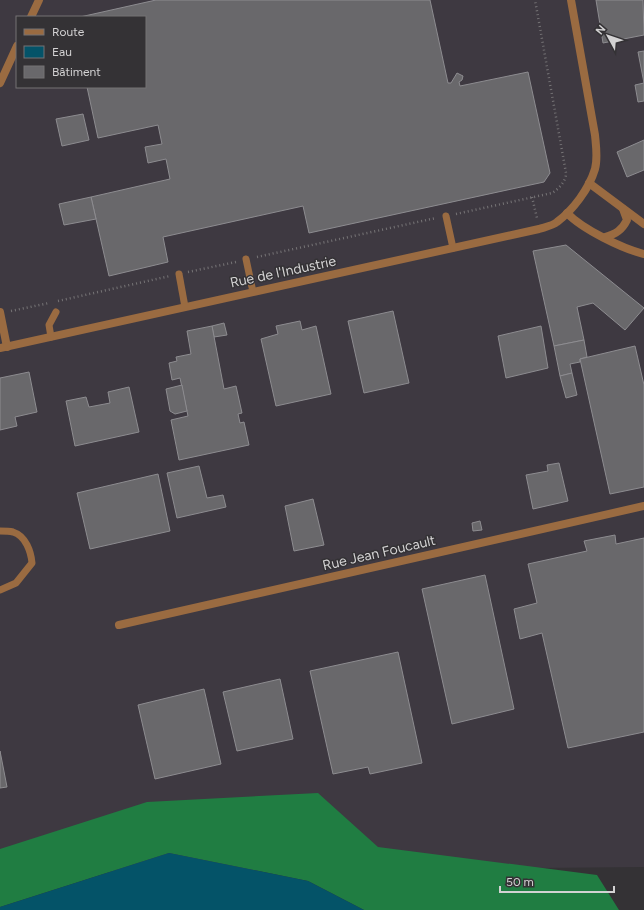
<svg xmlns="http://www.w3.org/2000/svg" width="644" height="910" viewBox="0 0 644 910" font-family="Figtree,sans-serif">
  <style>
    .built { fill: #3e3941; fill-rule: evenodd }
    .forest { fill: #207d42 }
    .water { fill: #045368 }
    .building { fill: #69686b; stroke: #8d8c90 }
    .lines { fill: none; stroke-linecap: round; stroke-linejoin: round }
    .path { stroke: #767476; stroke-width: 2.5; stroke-dasharray: 1 3; stroke-linecap: butt }
    .lane { stroke: #9a6b41; stroke-width: 7 }
    .street { stroke: #9a6b41; stroke-width: 8 }
    .labels { text-anchor: middle; dominant-baseline: central; stroke-width: 3; stroke-linejoin: round; paint-order: stroke }
    .street-label { font-size: 14px; fill: #d3d2d3; stroke: #343235 }
  </style>
  <rect width="100%" height="100%" fill="#343235"/>
  <path class="built" d="M0 0H644V867L0 873ZM17 17H145V87H17Z"/>
  <polygon class="forest" points="318,793 378,847 597,875 619,910 364,910 308,881 169,853 0,907 0,849 147,802"/>
  <polygon class="water" points="169,853 308,881 364,910 0,910 0,907"/>
  <g class="building">
    <polygon points="156,0 430,0 448,83 451,83 457,73 463,76 462,80 459,82 460,86 528,72 550,173 544,182 309,233 303,206 163,237 168,262 109,276 91,197 170,179 166,159 148,163 145,147 162,144 158,125 98,138 87,87 145,87 145,17 80,17"/>
    <polygon points="596,0 643,0 644,35 603,43"/>
    <polygon points="644,51 644,101 638,102 635,85 644,83 638,52"/>
    <polygon points="83,114 89,140 62,146 56,119"/>
    <polygon points="644,140 644,170 627,177 617,152"/>
    <polygon points="91,197 96,219 64,225 59,204"/>
    <polygon points="566,245 644,308 625,330 593,303 577,307 584,340 554,346 533,251"/>
    <polygon points="393,311 409,383 364,393 348,321"/>
    <polygon points="300,321 302,330 316,326 331,394 276,406 261,339 278,334 276,326"/>
    <polygon points="224,323 227,335 214,337 212,326"/>
    <polygon points="212,326 224,389 236,386 242,413 238,414 240,423 244,422 249,445 179,460 171,420 188,416 180,378 172,380 169,363 177,361 176,357 191,354 187,331"/>
    <polygon points="541,326 548,368 506,378 498,336"/>
    <polygon points="584,340 587,357 580,359 580,362 570,364 572,373 560,376 554,346"/>
    <polygon points="635,346 644,385 644,487 610,494 580,359"/>
    <polygon points="29,372 37,412 15,417 17,426 0,430 0,378"/>
    <polygon points="572,373 577,395 566,398 560,376"/>
    <polygon points="182,385 187,411 175,414 170,411 166,389"/>
    <polygon points="129,387 139,432 75,446 66,401 86,397 89,407 110,403 108,392"/>
    <polygon points="559,463 568,501 533,509 526,475 548,471 547,465"/>
    <polygon points="199,466 207,498 223,495 226,507 177,518 167,473"/>
    <polygon points="158,474 170,531 90,549 77,493"/>
    <polygon points="313,499 324,545 294,551 285,506"/>
    <polygon points="480,521 482,530 473,531 472,523"/>
    <polygon points="615,535 616,544 644,538 644,732 568,748 542,633 520,639 514,609 537,603 528,564 587,551 584,541"/>
    <polygon points="485,575 514,709 452,724 422,589"/>
    <polygon points="398,652 422,763 370,774 368,767 333,774 310,671"/>
    <polygon points="280,679 293,739 237,751 223,692"/>
    <polygon points="204,689 221,764 155,779 138,705"/>
    <polygon points="0,751 7,787 0,788"/>
  </g>
  <g class="lines">
    <g class="path">
      <polyline points="532,197 537,218"/>
      <path d="M456 214 552 193C559 189 566 181 566 173L535 0"/>
      <polyline points="257,257 436,218"/>
      <polyline points="188,272 236,262"/>
      <polyline points="58,301 170,276"/>
      <polyline points="11,311 49,303"/>
    </g>
    <g class="lane">
      <polyline points="446,216 453,248"/>
      <polyline points="246,259 253,292"/>
      <polyline points="179,274 185,307"/>
      <polyline points="51,337 49,325 56,312"/>
      <path d="M0 531C4 531 9 531 13 532 26 536 31 552 32 563L16 583 0 590"/>
    </g>
    <g class="street">
      <polyline points="31,17 39,0"/>
      <polyline points="0,83 17,46"/>
      <polyline points="589,183 644,224"/>
      <path d="M567 213C582 229 623 249 644 254"/>
      <path d="M605 237C616 234 622 230 627 220L623 209"/>
      <polyline points="0,312 7,347"/>
      <path d="M0 348 539 229C545 227 552 226 557 222 573 210 589 189 595 169 598 158 596 146 595 135L571 0"/>
      <polyline points="119,625 644,506"/>
    </g>
  </g>
  <g class="labels">
    <g class="street-label">
      <text transform="translate(283 272) rotate(-12)">Rue de l'Industrie</text>
      <text transform="translate(379 553) rotate(-13)">Rue Jean Foucault</text>
    </g>
  </g>
  <rect x="16" y="16" width="130" height="72" fill="#343235" stroke="#747274"/>
  <rect x="24" y="29" width="20" height="6" fill="#9a6b41" stroke="#747274"/>
  <text x="52" y="36" font-size="12" fill="#d3d2d3">Route</text>
  <rect x="24" y="46" width="20" height="12" fill="#045368" stroke="#747274"/>
  <text x="52" y="56" font-size="12" fill="#d3d2d3">Eau</text>
  <rect x="24" y="66" width="20" height="12" fill="#69686b" stroke="#747274"/>
  <text x="52" y="76" font-size="12" fill="#d3d2d3">Bâtiment</text>
  <g transform="translate(608 36) rotate(310)" stroke="#343235" stroke-width="3" paint-order="stroke">
  <path d="M0-3L7 15L0 10L-7 15Z" fill="#d3d2d3"/>
  <text y="-6" font-size="11" font-weight="bold" text-anchor="middle" fill="#d3d2d3">N</text>
  </g>
  <path d="M500 886v6h114v-6" fill="none" stroke="#d3d2d3" stroke-width="2"/>
  <text x="506" y="886" font-size="12" fill="#d3d2d3" stroke="#343235" stroke-width="3" paint-order="stroke">50 m</text>
</svg>
